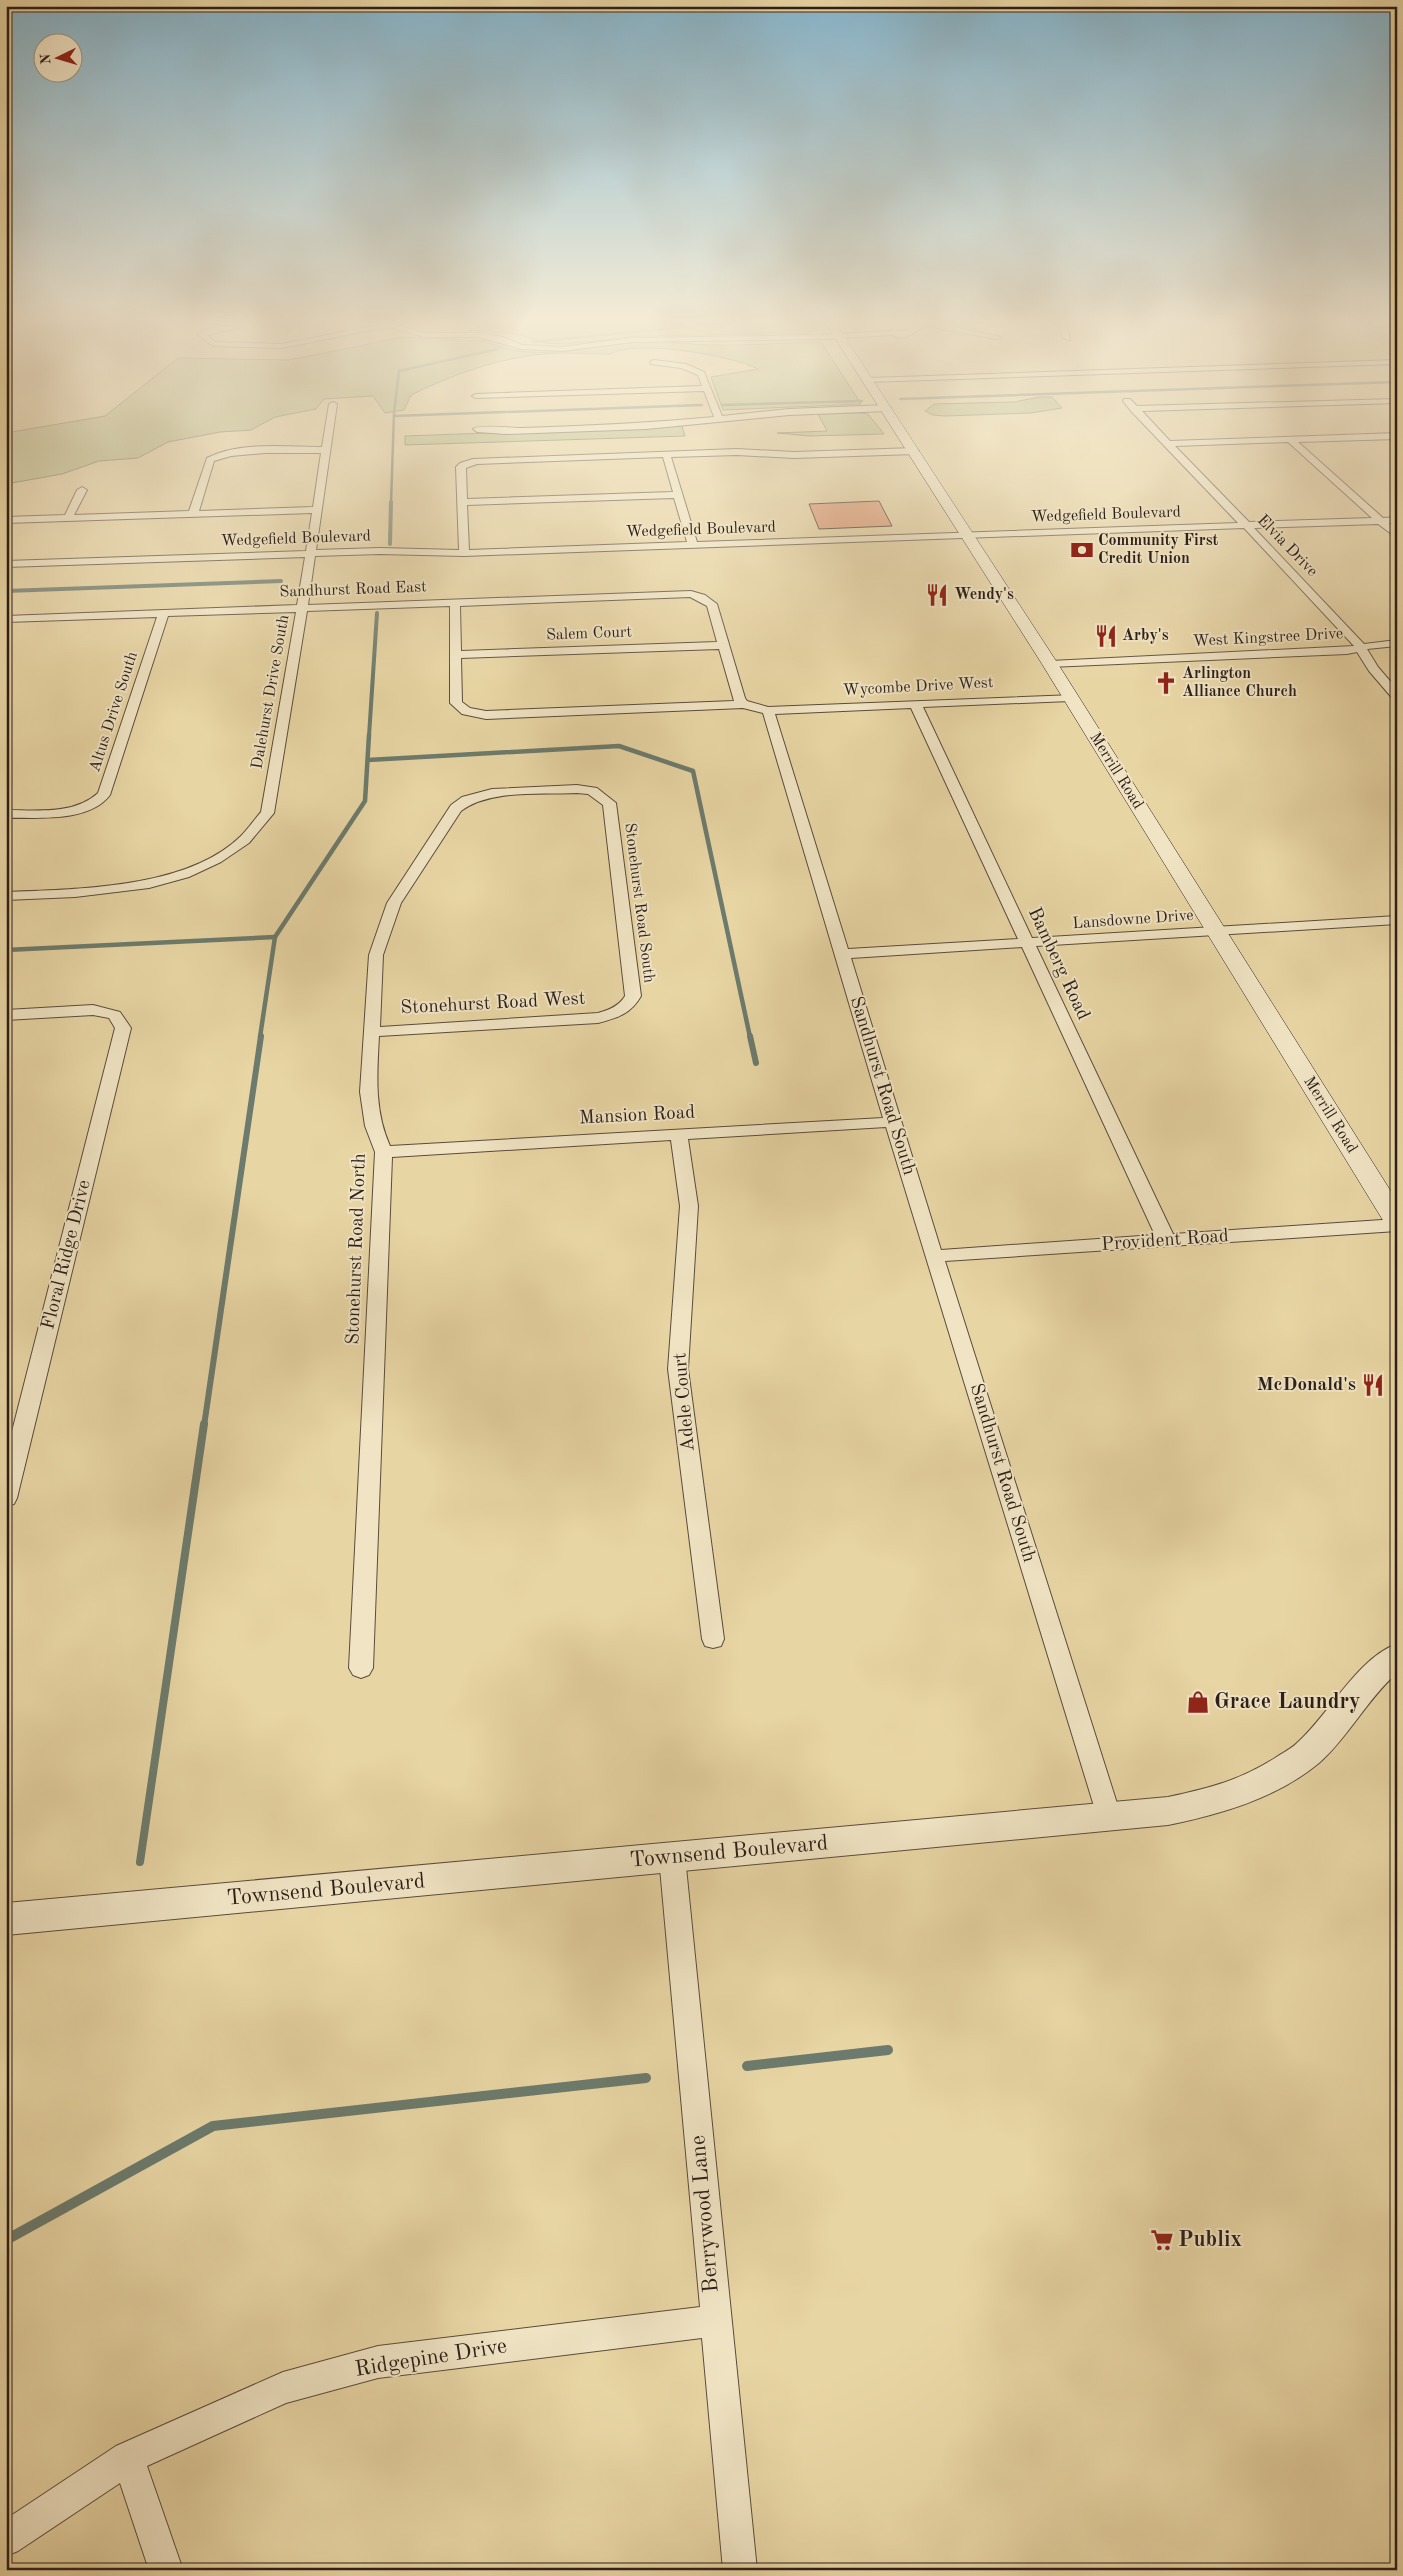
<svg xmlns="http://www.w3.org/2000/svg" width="1403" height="2576" viewBox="0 0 1403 2576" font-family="'Old Standard TT',serif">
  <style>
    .green { fill: #b6bd85; stroke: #706e4f }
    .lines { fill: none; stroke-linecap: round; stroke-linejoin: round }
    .stream-far5 { stroke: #6c7b6d; stroke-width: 2.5 }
    .stream-far4 { stroke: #6c7b6d; stroke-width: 4 }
    .stream-far3 { stroke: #6c7b6d; stroke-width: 4.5 }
    .stream-far2 { stroke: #6c7b6d; stroke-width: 6 }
    .stream-far1 { stroke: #6c7b6d; stroke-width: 8 }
    .stream { stroke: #6c7b6d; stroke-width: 10 }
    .building { fill: #e39873; stroke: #2b1e19 }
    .minor-casing { stroke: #5a4c3c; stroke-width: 2 }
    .tertiary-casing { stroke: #5a4c3c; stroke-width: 2 }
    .secondary-casing { stroke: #2b1e19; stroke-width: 1 }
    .minor { fill: #f0e4c4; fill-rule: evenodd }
    .tertiary { fill: #f0e4c4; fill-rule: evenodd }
    .secondary { fill: #f0e4c4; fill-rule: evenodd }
    .labels { text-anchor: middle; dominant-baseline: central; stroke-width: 4; stroke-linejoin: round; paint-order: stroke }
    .far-street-label { font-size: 16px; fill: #2b1e19; stroke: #f0e4c4 }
    .far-poi-label { font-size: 16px; font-weight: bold; fill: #2b1e19; stroke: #f0e4c4; text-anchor: start }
    .street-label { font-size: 19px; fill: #2b1e19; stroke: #f0e4c4 }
    .poi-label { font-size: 19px; font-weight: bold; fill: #2b1e19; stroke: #f0e4c4; text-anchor: end }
    .near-poi-label { font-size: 22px; font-weight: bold; fill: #2b1e19; stroke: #f0e4c4; text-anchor: start }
    .near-street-label { font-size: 22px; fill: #2b1e19; stroke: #f0e4c4 }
  </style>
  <rect width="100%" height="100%" fill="#e8d5a4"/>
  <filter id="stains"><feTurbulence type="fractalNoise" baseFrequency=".004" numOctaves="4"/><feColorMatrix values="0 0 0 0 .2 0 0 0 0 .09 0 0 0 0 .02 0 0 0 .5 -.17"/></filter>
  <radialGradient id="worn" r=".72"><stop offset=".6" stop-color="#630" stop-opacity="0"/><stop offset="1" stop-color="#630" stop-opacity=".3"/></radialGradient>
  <g class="green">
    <polygon points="484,322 812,322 817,330 810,333 640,336 566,344 546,343 516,334 470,330 486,325"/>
    <path d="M404 337 485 341C536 365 591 344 643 342 665 341 686 344 708 345 743 346 780 343 815 342L822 343 861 404 723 410 711 377 758 369C731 355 636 339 610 354 588 354 566 352 544 354 498 358 452 375 411 395L404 410 385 413 373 396 324 399 316 409 275 417 251 430 220 432 168 442 138 458 99 461 62 474 6 484V433L105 416 178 358 289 360Z"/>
    <polygon points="1040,397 1052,397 1062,408 1031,413 945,416 933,415 925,411 934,404 1014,402"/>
    <polygon points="861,413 868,414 884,434 810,436 777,433 827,431 818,414"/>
    <polygon points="682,426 685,436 405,445 405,436"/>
  </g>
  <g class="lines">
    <g class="stream-far5">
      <polyline points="532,342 735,322"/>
      <polyline points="900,399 1397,382"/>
      <polyline points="722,405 862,401"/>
      <polyline points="394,416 702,405"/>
      <polyline points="391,503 394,413 399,371 498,349"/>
    </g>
    <g class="stream-far4">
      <polyline points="390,544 391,502"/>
      <polyline points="6,591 281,581"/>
      <polyline points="369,736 377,613"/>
    </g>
    <g class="stream-far3">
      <polyline points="368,760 619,746 693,771 750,1037"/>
      <polyline points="275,937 365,801 369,735"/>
      <polyline points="6,950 275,937 260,1037"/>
    </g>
    <g class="stream-far2">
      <polyline points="750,1036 756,1063"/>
      <polyline points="204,1426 261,1036"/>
    </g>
    <polyline class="stream-far1" points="140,1862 204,1424"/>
    <g class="stream">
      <polyline points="747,2066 888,2050"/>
      <polyline points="6,2240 213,2126 646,2078"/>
    </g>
  </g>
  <polygon class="building" points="879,501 892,526 819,529 809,504"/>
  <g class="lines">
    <defs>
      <g id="minor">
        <polygon points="249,322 265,322 207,335 215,342 282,344 387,323 425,333 479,333 503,337 522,345 562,347 633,338 821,335 908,330 923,322 932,322 1001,337 997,339 925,326 907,337 897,338 894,335 821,339 633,342 562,351 521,349 479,337 425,337 387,327 282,348 213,346 198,335 204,330"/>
        <polygon points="1058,322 1066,322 1070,340 1063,338"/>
        <polygon points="1364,322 1397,322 1397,326 1372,327"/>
        <path d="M654 360 686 364 704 372 722 416 789 409 887 405 891 408 887 411 789 415 646 429 505 434 477 432 473 429C479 424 511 428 522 428 586 426 650 423 714 417L704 391 476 398 472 396 476 394 702 386 698 375 681 368 651 364 650 362Z"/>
        <polygon points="1397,360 1397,364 868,382 864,380 868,378"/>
        <path d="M1124 399H1130L1137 406 1397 399V403L1142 411 1170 441 1397 433V439L1298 442 1383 518 1397 517V523H1389L1397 530V538L1378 524 1254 528 1364 644 1397 640V646L1367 649 1378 667 1397 689V700L1393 699 1369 671 1357 652 1347 654 1050 667 1044 664 1050 661 1354 646 1244 528 464 556 380 554 315 556 308 605 691 591 705 595 717 604 745 698 747 701 768 707 1074 695 1076 697 1070 701 923 707 1032 938 1397 916V924L1036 946 1173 1234 1397 1219V1231L945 1261 1121 1816 1118 1824 1109 1827 1100 1824 1097 1816 886 1127 688 1139 698 1206 688 1369 724 1639 721 1646 713 1648 705 1646 702 1639 668 1369 680 1206 671 1140 392 1157 373 1668 369 1675 361 1678 353 1675 349 1668 375 1152 365 1126 360 1092 369 955 387 903 451 805 462 797 492 789 577 785 597 788 616 803 641 996C631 1014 617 1018 598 1023L379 1036C377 1075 374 1110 390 1146L883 1118 763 713 743 708 486 719 462 714 450 703V606L307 611 274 813 249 843 221 862 189 877 149 888 75 897 6 900V892C77 889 187 889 241 836 248 829 254 820 261 812L296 612 168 616 110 795C89 823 37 817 6 818V810C36 810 74 815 98 793L157 617 6 622V616L297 605 305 557 6 567V561L306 551 312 513 6 523V517L65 515 77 490 82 487 87 490 74 515 189 511 207 458C240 441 286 447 322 447L329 404 333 402 337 404 316 550 380 548 459 550 456 467 460 463 473 459 737 449 794 452 915 448 919 451 915 454 794 458 737 455 671 457 697 542 1238 523 1131 411 1123 401ZM1288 442 1372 518 1249 522 1175 446ZM265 453H321L313 507 199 511 214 461 231 456ZM663 457 673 492 467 499 466 468 477 464ZM674 498 687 542 469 550 467 505ZM690 597 707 606 717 642 461 651 460 606ZM719 649 734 701 486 711 470 708 462 702 461 658ZM911 708 1018 939 848 949 775 714ZM577 793 588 794 603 805 625 996C619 1006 609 1010 598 1013L380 1027 383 955 401 903 461 811C490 789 541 795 577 793ZM1022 947 1155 1235 941 1250 851 958Z"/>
        <polygon points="93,1005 120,1012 131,1028 17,1498 14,1504 6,1506 6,1455 115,1028 109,1018 93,1015 6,1020 6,1010"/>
        <polygon points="672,1845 681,1849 685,1857 757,2570 723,2570 702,2338 378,2378 286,2403 147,2466 183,2570 149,2570 120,2483 18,2551 6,2556 6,2519 116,2446 283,2372 378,2346 700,2307 659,1857 663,1849"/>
      </g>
      <path id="tertiary" d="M1397 1644V1673C1368 1698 1347 1739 1319 1763 1277 1798 1221 1814 1168 1825L6 1935V1903L1168 1797C1210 1788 1238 1781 1275 1758 1282 1753 1291 1749 1297 1743 1328 1716 1358 1657 1397 1644Z"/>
      <polygon id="secondary" points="825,322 835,322 1058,664 1397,1201 1397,1230 1388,1228 1384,1222 1042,664"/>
    </defs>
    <use href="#minor" class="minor-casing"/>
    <use href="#tertiary" class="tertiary-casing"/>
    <use href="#secondary" class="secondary-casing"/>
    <use href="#minor" class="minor"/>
    <use href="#tertiary" class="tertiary"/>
    <use href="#secondary" class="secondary"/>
  </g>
  <linearGradient id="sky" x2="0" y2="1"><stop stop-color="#87b6cd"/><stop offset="0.47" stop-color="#f5ecd6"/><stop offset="1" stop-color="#f5ecd6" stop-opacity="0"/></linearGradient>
  <rect width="1403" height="683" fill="url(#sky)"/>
  <defs>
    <symbol id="bank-bare" viewBox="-9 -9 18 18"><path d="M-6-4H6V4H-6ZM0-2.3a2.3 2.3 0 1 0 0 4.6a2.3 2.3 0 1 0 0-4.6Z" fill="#8f2418" stroke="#f0e4c4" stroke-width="2.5" paint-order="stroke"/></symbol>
    <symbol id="restaurant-bare" viewBox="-9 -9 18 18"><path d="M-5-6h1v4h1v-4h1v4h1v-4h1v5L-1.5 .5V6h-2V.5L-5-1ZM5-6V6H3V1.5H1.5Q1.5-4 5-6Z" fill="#8f2418" stroke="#f0e4c4" stroke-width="2.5" paint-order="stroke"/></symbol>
    <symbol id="church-bare" viewBox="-9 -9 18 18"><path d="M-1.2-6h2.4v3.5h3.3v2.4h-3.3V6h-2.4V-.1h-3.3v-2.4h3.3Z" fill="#8f2418" stroke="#f0e4c4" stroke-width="2.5" paint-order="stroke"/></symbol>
    <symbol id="shop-bare" viewBox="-9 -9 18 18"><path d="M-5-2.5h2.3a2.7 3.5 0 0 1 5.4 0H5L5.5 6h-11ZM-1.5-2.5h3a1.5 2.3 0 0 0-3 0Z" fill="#8f2418" stroke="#f0e4c4" stroke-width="2.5" paint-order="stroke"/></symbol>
    <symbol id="supermarket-bare" viewBox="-9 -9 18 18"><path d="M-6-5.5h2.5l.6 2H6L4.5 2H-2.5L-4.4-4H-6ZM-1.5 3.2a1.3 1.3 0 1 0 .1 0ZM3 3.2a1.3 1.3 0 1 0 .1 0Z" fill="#8f2418" stroke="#f0e4c4" stroke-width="2.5" paint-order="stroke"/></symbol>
  </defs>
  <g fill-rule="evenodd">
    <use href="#bank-bare" x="1066" y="534" width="32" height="32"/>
    <use href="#restaurant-bare" x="921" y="579" width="32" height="32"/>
    <use href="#restaurant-bare" x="1090" y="620" width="32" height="32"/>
    <use href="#church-bare" x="1150" y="667" width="32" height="32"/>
    <use href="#restaurant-bare" x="1357" y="1369" width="32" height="32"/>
    <use href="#shop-bare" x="1182" y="1686" width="32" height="32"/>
    <use href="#supermarket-bare" x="1146" y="2224" width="32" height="32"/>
  </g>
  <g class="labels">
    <g class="far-street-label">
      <text transform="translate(1106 515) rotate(-2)">Wedgefield Boulevard</text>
      <text transform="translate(701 530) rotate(-2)">Wedgefield Boulevard</text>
      <text transform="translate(296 539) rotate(-2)">Wedgefield Boulevard</text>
      <text transform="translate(1287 546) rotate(46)">Elvia Drive</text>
      <text transform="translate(353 590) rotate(-2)">Sandhurst Road East</text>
      <text transform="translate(589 634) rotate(-2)">Salem Court</text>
      <text transform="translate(1268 638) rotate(-3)">West Kingstree Drive</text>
      <text transform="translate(918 687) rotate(-3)">Wycombe Drive West</text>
      <text transform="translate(271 692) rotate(-80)">Dalehurst Drive South</text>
      <text transform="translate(114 712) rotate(-72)">Altus Drive South</text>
      <text transform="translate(1116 771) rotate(58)">Merrill Road</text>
      <text transform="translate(639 903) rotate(83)">Stonehurst Road South</text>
      <text transform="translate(1133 920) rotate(-4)">Lansdowne Drive</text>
      <text transform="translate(1330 1115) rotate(58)">Merrill Road</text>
    </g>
    <g class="far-poi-label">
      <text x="1098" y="541">Community First<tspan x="1098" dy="18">Credit Union</tspan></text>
      <text x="954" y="595">Wendy's</text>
      <text x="1122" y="636">Arby's</text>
      <text x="1182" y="674">Arlington<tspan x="1182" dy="18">Alliance Church</tspan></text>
    </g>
    <g class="street-label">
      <text transform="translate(1058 964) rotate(65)">Bamberg Road</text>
      <text transform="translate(493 1004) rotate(-3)">Stonehurst Road West</text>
      <text transform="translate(882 1086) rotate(73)">Sandhurst Road South</text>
      <text transform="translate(637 1116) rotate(-3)">Mansion Road</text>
      <text transform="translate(1165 1241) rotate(-4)">Provident Road</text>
      <text transform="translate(357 1249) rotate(-88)">Stonehurst Road North</text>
      <text transform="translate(67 1255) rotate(-76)">Floral Ridge Drive</text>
      <text transform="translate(685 1402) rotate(-95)">Adele Court</text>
      <text transform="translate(1002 1473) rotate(73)">Sandhurst Road South</text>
    </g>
    <g class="poi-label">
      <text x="1356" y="1385">McDonald's</text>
    </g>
    <g class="near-poi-label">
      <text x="1214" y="1702">Grace Laundry</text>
      <text x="1178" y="2240">Publix</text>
    </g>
    <g class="near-street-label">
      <text transform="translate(729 1852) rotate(-5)">Townsend Boulevard</text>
      <text transform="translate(326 1890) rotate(-5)">Townsend Boulevard</text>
      <text transform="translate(705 2214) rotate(-95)">Berrywood Lane</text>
      <text transform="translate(431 2358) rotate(-9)">Ridgepine Drive</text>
    </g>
  </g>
  <rect width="1403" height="2576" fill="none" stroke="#e8d5a4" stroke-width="25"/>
  <rect x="8" y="8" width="1388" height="2561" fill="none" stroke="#2b1e19" stroke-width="2.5"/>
  <rect x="12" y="12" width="1378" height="2551" fill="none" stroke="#2b1e19"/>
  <g transform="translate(58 58) rotate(265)"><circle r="24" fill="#f0e4c4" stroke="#a19580"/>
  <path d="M0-4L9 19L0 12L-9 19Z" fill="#8f2418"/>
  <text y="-8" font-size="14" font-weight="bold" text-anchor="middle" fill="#2b1e19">N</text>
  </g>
  <rect width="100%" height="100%" filter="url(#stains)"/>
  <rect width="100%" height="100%" fill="url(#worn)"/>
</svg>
